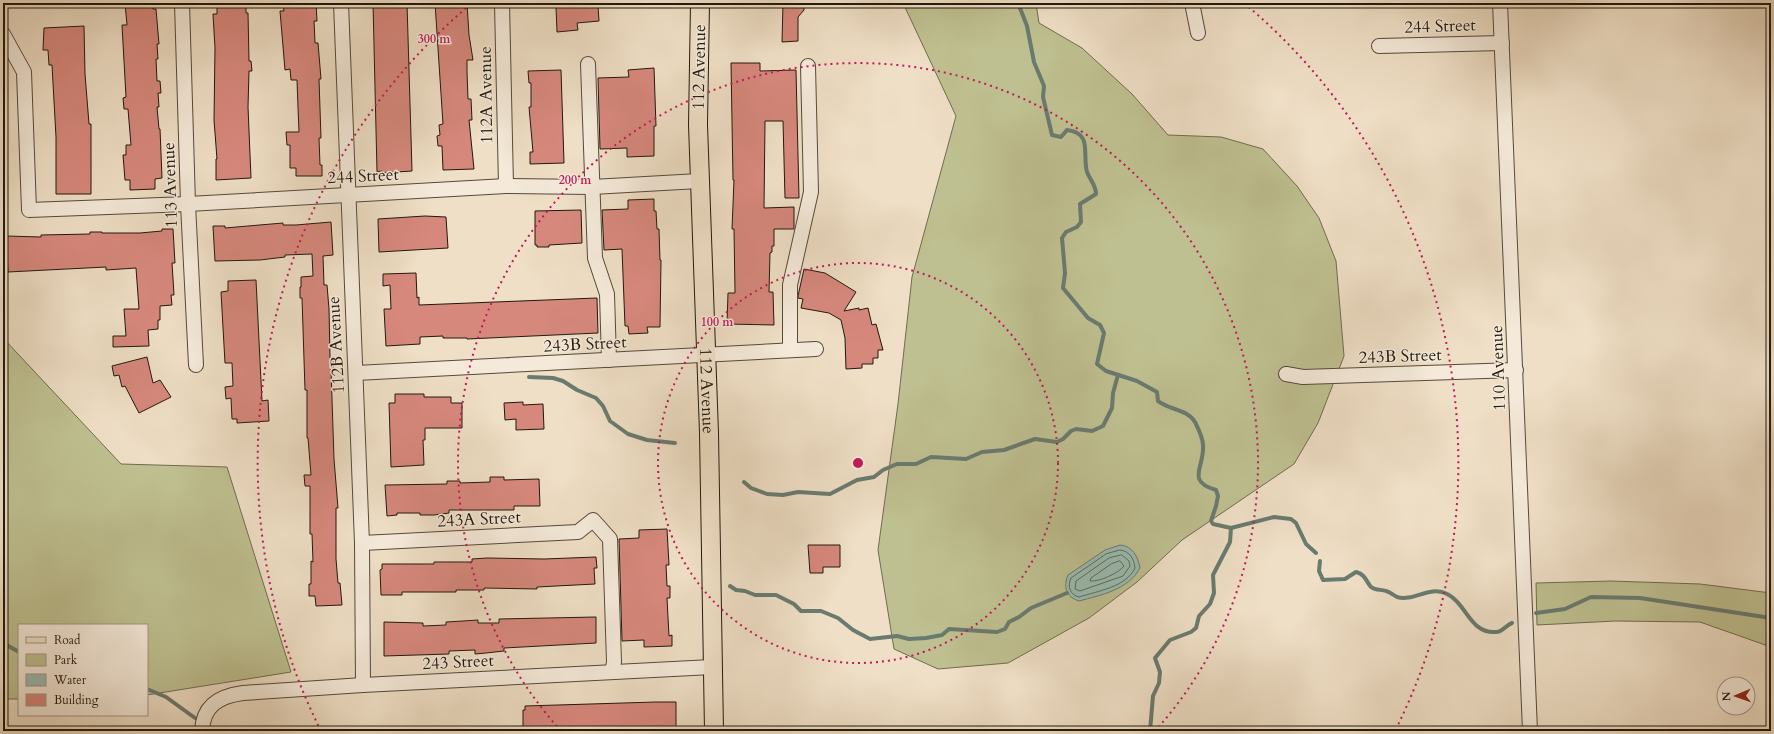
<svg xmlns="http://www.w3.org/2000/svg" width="1774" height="734" viewBox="0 0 1774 734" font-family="Cardo,serif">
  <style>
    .green { fill: #bfc091; stroke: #706c4f }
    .water { fill: #9abdb2; stroke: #697b70 }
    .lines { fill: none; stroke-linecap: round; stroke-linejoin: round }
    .shore { stroke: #5d6a60; stroke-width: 1 }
    .stream { stroke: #697b70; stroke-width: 4 }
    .building { fill: #d7887d; stroke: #20180d }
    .minor-casing { stroke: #544a3b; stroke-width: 16 }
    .major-casing { stroke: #20180d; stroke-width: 20 }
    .minor { stroke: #f5eada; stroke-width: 14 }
    .major { stroke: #efdfc6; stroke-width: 18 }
    .ring { fill: none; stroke: #c2185b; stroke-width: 2; stroke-dasharray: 2 4 }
    .labels { text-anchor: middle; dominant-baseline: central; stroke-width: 3; stroke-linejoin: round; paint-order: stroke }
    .street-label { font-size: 17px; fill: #20180d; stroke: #f5eada }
    .centre { fill: #c2185b; stroke: #f5eada; stroke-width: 2 }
    .ring-label { font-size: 12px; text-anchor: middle; font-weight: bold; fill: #c2185b; stroke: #f5eada; stroke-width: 3; stroke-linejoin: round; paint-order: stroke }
  </style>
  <rect width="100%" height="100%" fill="#efdfc6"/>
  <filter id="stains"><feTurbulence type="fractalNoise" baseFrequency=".005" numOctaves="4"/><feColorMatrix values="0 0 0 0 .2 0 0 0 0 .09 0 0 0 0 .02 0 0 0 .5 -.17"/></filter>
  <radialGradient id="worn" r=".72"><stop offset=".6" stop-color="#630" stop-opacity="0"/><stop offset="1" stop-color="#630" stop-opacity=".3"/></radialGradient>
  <g class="green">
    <polygon points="903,3 1036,3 1039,23 1082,48 1132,94 1168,135 1221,137 1263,149 1297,186 1319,218 1336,261 1344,356 1318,423 1294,464 1182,540 1137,582 1089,618 1008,663 938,669 894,649 878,550 898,404 912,277 956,116"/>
    <polygon points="3,338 121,464 227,467 291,672 147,695 147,625 19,625 19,699 3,699"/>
    <polygon points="1611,581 1700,584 1771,593 1771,647 1700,622 1615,621 1537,625 1536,583"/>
  </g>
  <path class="water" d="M1120 545C1133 546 1138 557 1140 568 1128 590 1101 595 1079 601 1066 597 1063 587 1068 575L1105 550Z"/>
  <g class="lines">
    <g class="shore">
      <path d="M1120 550C1130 551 1134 559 1135 568 1126 587 1098 591 1079 597 1070 595 1067 586 1071 578L1106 554Z"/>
      <polygon points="1122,555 1129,561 1130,566 1123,576 1080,591 1075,589 1076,581 1109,558"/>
      <path d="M1120 561 1124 566C1119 573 1099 582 1090 581L1091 578 1111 564Z"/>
    </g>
    <g class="stream">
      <path d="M1018 3 1027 26 1034 62 1044 86 1043 97 1052 135 1061 137 1067 130C1093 133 1082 154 1087 172 1090 180 1096 185 1096 194L1080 204 1081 222 1077 227 1066 232 1062 238 1065 273 1063 288 1088 318 1100 325 1104 333 1097 364 1106 371 1137 381 1157 392 1158 401C1169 410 1187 409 1195 422 1198 428 1203 439 1203 445 1205 467 1185 481 1216 490L1218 496 1216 506 1211 521 1213 524 1231 528 1274 517 1291 519 1296 523 1306 544 1316 553"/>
      <polyline points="529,377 553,378 563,381 577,390 596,398 603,406 610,421 628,434 647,440 675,443"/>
      <polyline points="744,482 751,488 767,494 783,495 798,492 830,494 857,480 874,477 883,470 897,464 916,464 931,457 966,459 982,452 1004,450 1035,439 1057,442 1063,439 1071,431 1076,429 1092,431 1103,426 1112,408 1113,393 1118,375"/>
      <path d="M1320 561 1319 571 1323 580 1345 579 1356 572C1365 574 1366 581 1371 587 1376 591 1381 589 1386 591 1390 592 1393 595 1397 597 1413 602 1429 586 1445 593 1467 602 1469 634 1496 632 1503 632 1506 625 1512 623"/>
      <polyline points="730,586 736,590 745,591 755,595 776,595 794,604 801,611 821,611 838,618 853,630 870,639 897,636 909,639 926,638 942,635 949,629 997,632 1005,629 1009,622 1019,617 1031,608 1067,593"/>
      <polyline points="1536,613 1565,609 1591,597 1640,598 1771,618"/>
      <polyline points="3,643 19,652"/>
      <polyline points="147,689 166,697 195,718"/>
      <polyline points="214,728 220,731"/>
      <polyline points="1150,731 1153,696 1159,683 1160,672 1155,658 1170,640 1191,632 1196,628 1199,616 1210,604 1214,593 1213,575 1230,542 1231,528"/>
    </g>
  </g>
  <g class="building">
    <polygon points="125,3 152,3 153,9 156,9 159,44 157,44 158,59 156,59 157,81 160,81 161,93 158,93 159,107 157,107 159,129 160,129 162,178 155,179 155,189 130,190 130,180 125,180 123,155 126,155 126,145 131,145 128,109 124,109 123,98 126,97 122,25 127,25"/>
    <polygon points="217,3 246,3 246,13 248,13 249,61 251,61 252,71 249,71 248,107 251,178 216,180 216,159 217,159 214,120 215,48 213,14 217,14"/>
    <polygon points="283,3 316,3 317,21 314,21 315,43 318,43 321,79 319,79 321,138 319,138 320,165 322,165 322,176 296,176 296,168 290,168 290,145 287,145 286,132 299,132 298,107 297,80 291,80 290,69 285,70 280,11 284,11"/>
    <polygon points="373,3 407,3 412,171 382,173 382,171 377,172"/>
    <polygon points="435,3 467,3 469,35 473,60 467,60 467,71 468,99 471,99 472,120 469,120 474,169 443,170 442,146 438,146 437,136 440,135 439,125 443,124"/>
    <polygon points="575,3 596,3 596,6 598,6 599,21 577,23 578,30 557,32 556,7 575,6"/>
    <polygon points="783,3 804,3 804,10 798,17 798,41 782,42"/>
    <polygon points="84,26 85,74 89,124 91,124 91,194 56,194 56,137 52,65 49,65 48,50 43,50 44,28"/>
    <polygon points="731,63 760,63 760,71 796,70 799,198 785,198 783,121 765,121 764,208 794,207 794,229 774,229 774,246 772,246 772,252 770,253 769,292 773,292 774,325 727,324 728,293 735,293 734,229 732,229 734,180 733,180"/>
    <polygon points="654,68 656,126 654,126 654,156 627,157 627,148 600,149 598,78 629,77 628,70"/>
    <polygon points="561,70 564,163 530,164 530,152 533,152 529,107 531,107 531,83 529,83 528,71"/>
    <polygon points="654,199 654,211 656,211 657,229 659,229 660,260 661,260 660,327 647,327 648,333 629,334 628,326 625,326 622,249 604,250 602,210 628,209 628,200"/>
    <polygon points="581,210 582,243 549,245 549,247 537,247 537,245 535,245 535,211"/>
    <polygon points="425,216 446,217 448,248 379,252 378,219"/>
    <polygon points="331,222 333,255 323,256 324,285 327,285 329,309 330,358 333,358 333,369 331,369 334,459 338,508 336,508 336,559 338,583 340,583 342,605 316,606 315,596 309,596 309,584 311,584 311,561 313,562 312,534 310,534 310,486 305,486 304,475 311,475 308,438 307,438 307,390 305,390 302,298 300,298 300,287 301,287 301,277 313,276 312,254 285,255 285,257 260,260 215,261 213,226 225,226 225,228 283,223 283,225 296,225"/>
    <polygon points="162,229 173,229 175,263 172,263 174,295 171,295 172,305 160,306 160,320 158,320 158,329 148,330 149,346 113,347 113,336 126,336 124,309 139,309 136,268 106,270 106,267 8,272 6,236 41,237 41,235 90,234 90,232 102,232 102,233 140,233 162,231"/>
    <polygon points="804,269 825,273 856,292 844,311 859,308 859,310 868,308 872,325 876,324 883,350 878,350 878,358 873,358 873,364 862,364 862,368 846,369 845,338 841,320 829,313 801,308 803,299 798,298 798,296"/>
    <polygon points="416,273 417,298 419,297 419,305 597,298 598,333 467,339 467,338 443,338 443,336 420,337 420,344 386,346 384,309 391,309 390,285 383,286 383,274"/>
    <polygon points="256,280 262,401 268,400 269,421 237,423 237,419 232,419 231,398 226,399 225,387 233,386 232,363 225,363 221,292 228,291 228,281"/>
    <polygon points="147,357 153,383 160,380 171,397 139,413 125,386 122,387 119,375 114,376 112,366"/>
    <polygon points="395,394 424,394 424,397 451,397 451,403 462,403 462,428 425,428 425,440 423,440 424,465 391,467 389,403 395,403"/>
    <polygon points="523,402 523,405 543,404 544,429 516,430 516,419 505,420 504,403"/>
    <polygon points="490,477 504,477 504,480 539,479 540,506 514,506 514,510 449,510 449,513 434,515 420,515 420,513 397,513 397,515 387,516 385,485 447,484 447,481 460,481 460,483 490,482"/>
    <polygon points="667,529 669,565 666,565 667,586 670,586 670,598 667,598 669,636 672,635 672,646 644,647 644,640 622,641 619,539 639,538 639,530"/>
    <polygon points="808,545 840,545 840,567 823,567 823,573 810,573"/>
    <polygon points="596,557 597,568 594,568 595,584 537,587 537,589 484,588 484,590 456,590 456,592 402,592 402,595 381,595 380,570 382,569 382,564 434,564 434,562 472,562 472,559 487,558 544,559"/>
    <polygon points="596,617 596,643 504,648 504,651 486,653 475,654 475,650 449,651 449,654 384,656 384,622 423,623 423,626 446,625 446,622 463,621 478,620 478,623 499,623 499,619"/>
    <polygon points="656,702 676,702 676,731 523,731 523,710 525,710 525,706"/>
  </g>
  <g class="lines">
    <defs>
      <g id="minor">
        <polyline points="182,3 188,204 196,365"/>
        <polyline points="341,3 362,543 363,685"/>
        <polyline points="502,3 506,186"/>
        <polyline points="1192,3 1198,33"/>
        <polyline points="1500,3 1530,731"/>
        <polyline points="3,34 24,72 29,210 188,204 506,186 592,187 699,181"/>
        <polyline points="1379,46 1502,43"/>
        <polyline points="588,64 595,258 607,294 609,360"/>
        <polyline points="790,350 790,285 811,192 808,66"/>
        <polyline points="356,373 816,349"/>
        <polyline points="1286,374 1303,377 1516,370"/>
        <polyline points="362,543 578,532 593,520 610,539 614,662 612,672"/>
        <path d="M202 731C203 706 219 696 243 693L363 685 712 667"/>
      </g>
      <g id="major">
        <path id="s1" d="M700 3 698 125 709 433 714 731"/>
      </g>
    </defs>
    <use href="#minor" class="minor-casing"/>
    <use href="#major" class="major-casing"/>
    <use href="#minor" class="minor"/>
    <use href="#major" class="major"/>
  </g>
  <g class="ring">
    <circle cx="858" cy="463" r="200"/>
    <path d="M561 731A400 400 0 1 1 1155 731"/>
    <path d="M321 731A600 600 0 0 1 472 3M1244 3A600 600 0 0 1 1395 731"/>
  </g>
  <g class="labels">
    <g class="street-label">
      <text transform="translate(1440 26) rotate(-2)">244 Street</text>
      <text transform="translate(699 67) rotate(-89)">112 Avenue</text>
      <text transform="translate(486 95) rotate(-91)">112A Avenue</text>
      <text transform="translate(363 176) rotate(-3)">244 Street</text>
      <text transform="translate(170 185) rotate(-92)">113 Avenue</text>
      <text transform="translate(585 344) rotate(-3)">243B Street</text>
      <text transform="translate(336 345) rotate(-93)">112B Avenue</text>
      <text transform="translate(1400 356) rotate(-2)">243B Street</text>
      <text transform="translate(1498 368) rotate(-92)">110 Avenue</text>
      <text stroke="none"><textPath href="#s1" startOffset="388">112 Avenue</textPath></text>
      <text transform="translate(479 519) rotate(-3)">243A Street</text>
      <text transform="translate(458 662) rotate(-3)">243 Street</text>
    </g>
  </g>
  <circle cx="858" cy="463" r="6" class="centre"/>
  <g class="ring-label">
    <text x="434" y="43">300 m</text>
    <text x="575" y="184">200 m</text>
    <text x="717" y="326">100 m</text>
  </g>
  <rect width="1774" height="734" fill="none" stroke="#efdfc6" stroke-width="16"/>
  <rect x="4" y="4" width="1766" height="726" fill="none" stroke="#20180d" stroke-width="2"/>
  <rect x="8" y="8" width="1758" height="718" fill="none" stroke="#20180d"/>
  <rect x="18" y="624" width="130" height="92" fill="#f5eada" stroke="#a09688"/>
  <rect x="26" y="637" width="20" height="6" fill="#efdfc6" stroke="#a09688"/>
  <text x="54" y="644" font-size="12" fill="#20180d">Road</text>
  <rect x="26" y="654" width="20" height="12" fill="#bfc091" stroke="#a09688"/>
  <text x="54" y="664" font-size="12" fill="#20180d">Park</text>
  <rect x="26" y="674" width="20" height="12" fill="#9abdb2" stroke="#a09688"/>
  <text x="54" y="684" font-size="12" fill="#20180d">Water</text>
  <rect x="26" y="694" width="20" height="12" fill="#d7887d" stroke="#a09688"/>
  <text x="54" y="704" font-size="12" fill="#20180d">Building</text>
  <g transform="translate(1736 696) rotate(268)"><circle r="19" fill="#f5eada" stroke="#a09688"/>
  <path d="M0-3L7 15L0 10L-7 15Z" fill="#8f2418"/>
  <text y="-6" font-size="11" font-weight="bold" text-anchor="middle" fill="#20180d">N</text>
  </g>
  <rect width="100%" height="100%" filter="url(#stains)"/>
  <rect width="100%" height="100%" fill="url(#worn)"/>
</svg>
